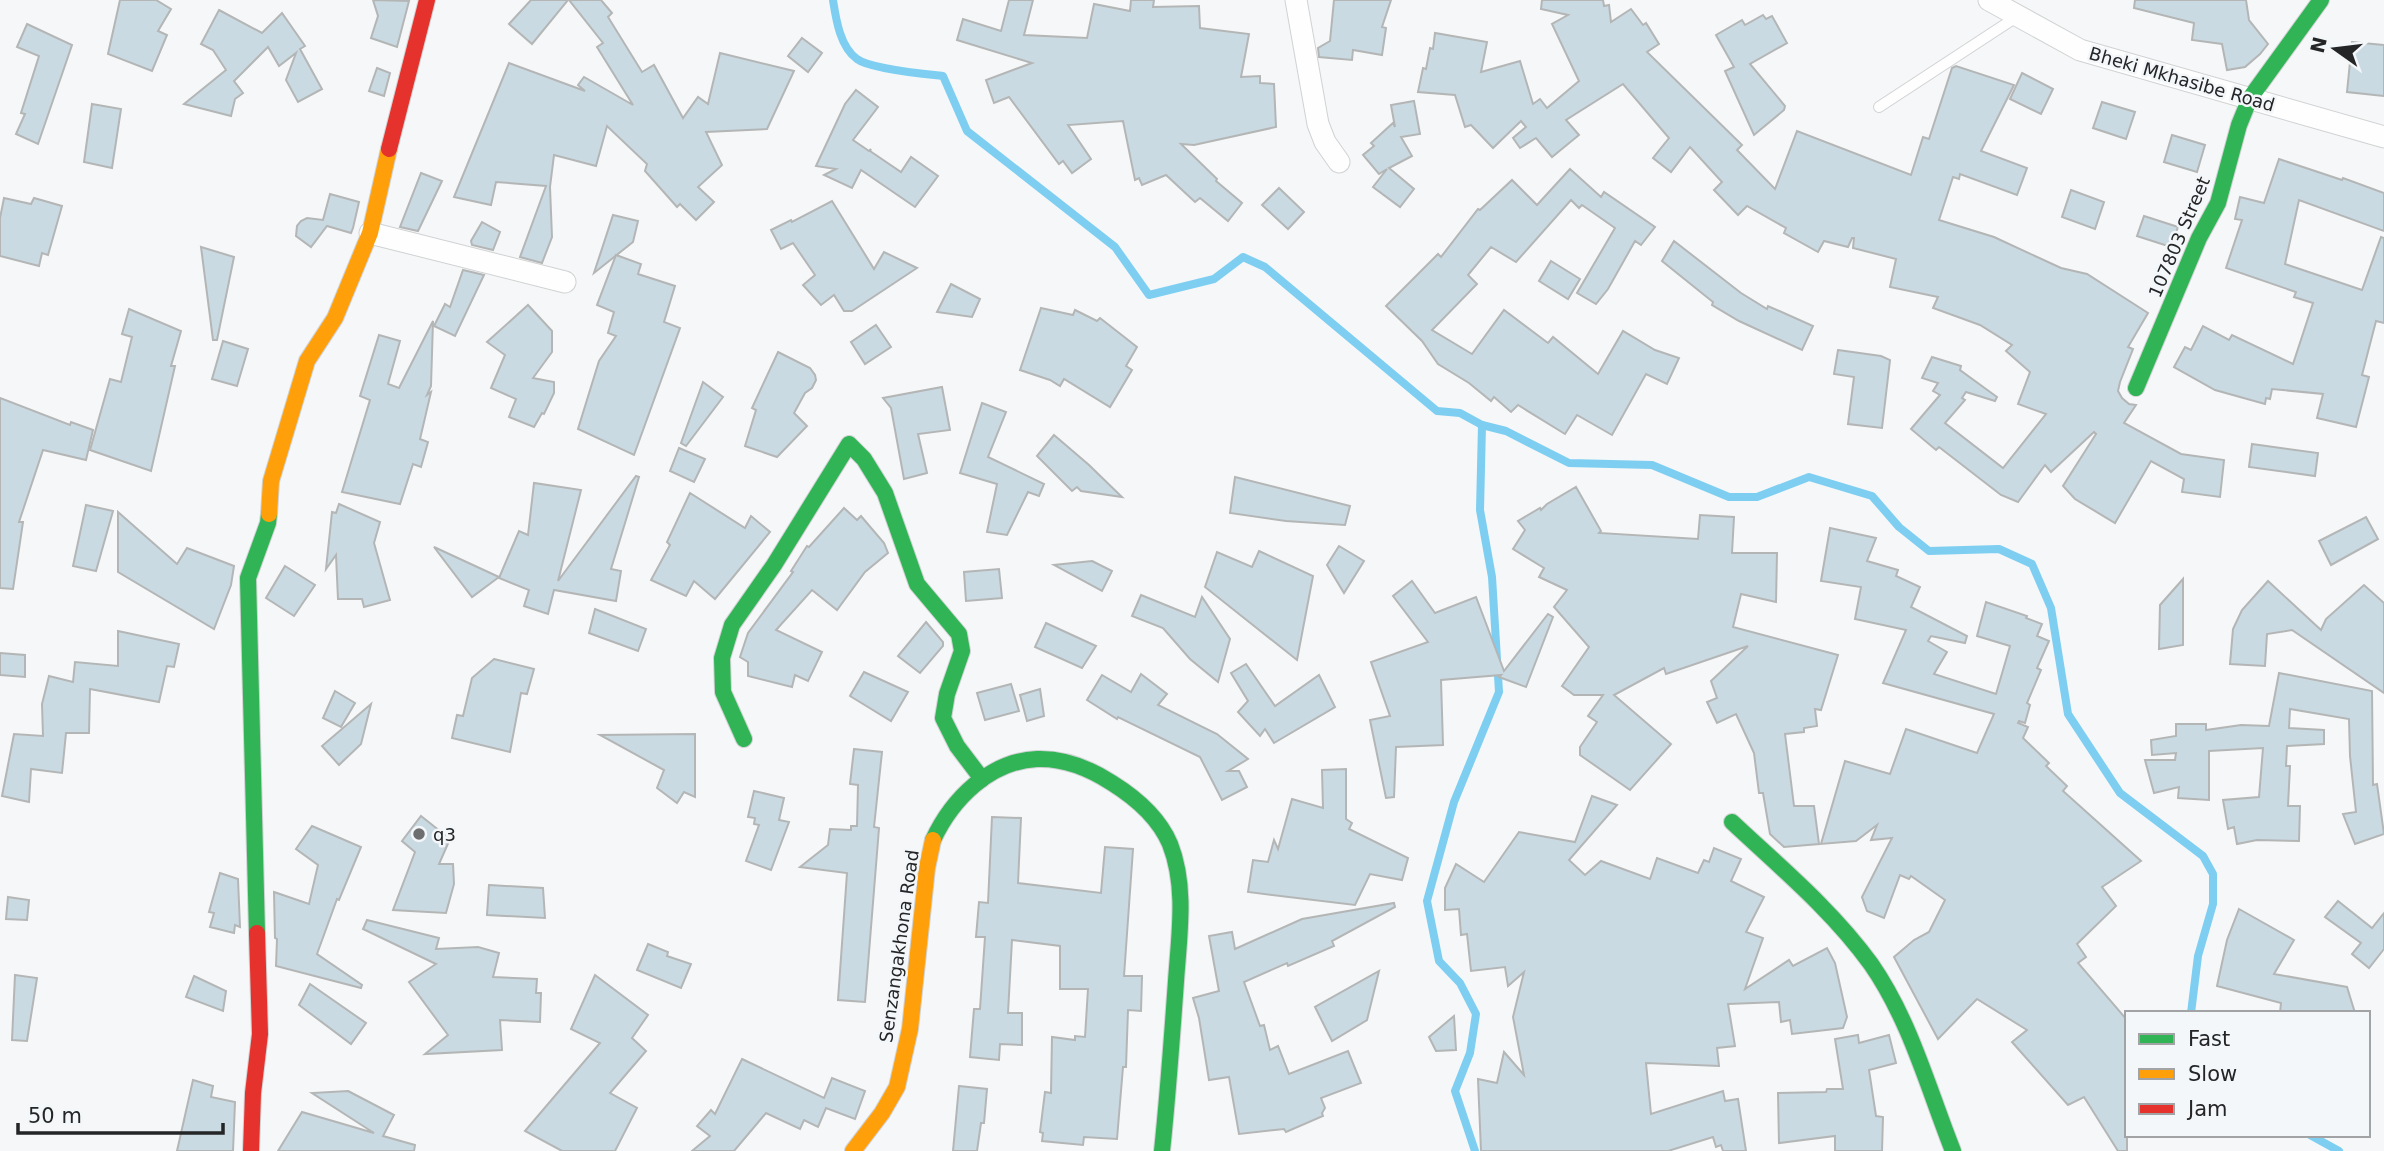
<svg xmlns="http://www.w3.org/2000/svg" width="2384" height="1151" viewBox="0 0 2384 1151" font-family="'DejaVu Sans',sans-serif">
  <style>
    .lines { fill: none; stroke-linecap: round; stroke-linejoin: round }
    .stream { stroke: #7dcef1; stroke-width: 8 }
    .building { fill: #cadae3; stroke: #b4b6b6; stroke-width: 2 }
    .lane-casing { stroke: #d0d2d3; stroke-width: 12 }
    .street-casing { stroke: #d0d2d3; stroke-width: 23 }
    .fast-casing { stroke: #d0d2d3; stroke-width: 18 }
    .slow-casing { stroke: #d0d2d3; stroke-width: 18 }
    .jam-casing { stroke: #d0d2d3; stroke-width: 18 }
    .lane { stroke: #fefefe; stroke-width: 10 }
    .street { stroke: #fefefe; stroke-width: 21 }
    .fast { stroke: #30b455; stroke-width: 16 }
    .slow { stroke: #ff9f0a; stroke-width: 16 }
    .jam { stroke: #e5322d; stroke-width: 16 }
    .poi-dot { fill: #6d6e70; stroke: #f4f7f9; stroke-width: 2.5 }
    .labels { text-anchor: middle; dominant-baseline: central; stroke-width: 5; stroke-linejoin: round; paint-order: stroke }
    .street-label { font-size: 18px; fill: #242526; stroke: #f4f7f9 }
    .poi-label { font-size: 18px; fill: #242526; stroke: #f4f7f9; text-anchor: start }
  </style>
  <rect width="100%" height="100%" fill="#f5f7f8"/>
  <g class="lines">
    <g class="stream">
      <path d="M833 0C836 19 840 47 857 59 870 69 924 74 943 76L967 131 1115 247 1149 295 1214 279 1243 257 1265 267 1437 411 1460 413 1482 425 1506 431 1569 463 1652 465 1729 497H1757L1809 477 1872 496 1899 527 1929 551 1999 549 2032 564 2051 608 2068 714 2120 793 2203 856 2213 874V904L2198 956 2191 1013"/>
      <polyline points="2310,1135 2339,1151"/>
      <polyline points="1475,1151 1455,1091 1470,1053 1476,1014 1460,983 1439,961 1427,901 1454,802 1499,692 1492,577 1480,510 1482,425"/>
    </g>
  </g>
  <g class="building">
    <polygon points="120,0 156,0 171,9 158,31 167,35 152,71 108,54"/>
    <polygon points="373,0 409,1 397,47 371,38 378,16"/>
    <polygon points="531,0 568,0 532,44 509,24"/>
    <polygon points="569,0 601,0 612,13 608,17 642,72 654,65 683,118 698,97 708,104 720,53 794,71 767,129 706,132 722,165 698,187 714,202 696,220 680,204 677,207 645,171 647,164 607,126 596,166 554,155 550,187 552,237 542,263 520,257 546,186 496,182 491,205 454,197 509,63 585,91 578,85 584,77 633,105 597,47 603,43"/>
    <polygon points="1009,0 1033,0 1024,35 1087,38 1094,4 1130,11 1131,0 1154,0 1153,7 1199,6 1200,28 1249,34 1241,77 1260,76 1260,83 1274,84 1276,127 1194,145 1181,144 1217,179 1216,181 1242,203 1228,221 1200,198 1195,202 1166,175 1142,185 1139,178 1135,180 1123,121 1068,125 1091,159 1072,173 1063,161 1059,164 1009,97 994,103 986,80 1032,63 957,40 963,19 1001,31"/>
    <polygon points="1334,0 1391,0 1382,27 1386,28 1382,55 1353,50 1352,60 1319,57 1318,48 1330,41"/>
    <polygon points="1542,0 1603,0 1604,6 1609,5 1611,22 1631,9 1643,25 1646,23 1659,44 1647,52 1742,145 1737,150 1775,189 1797,131 1911,175 1923,137 1929,139 1952,68 1956,66 2014,85 1981,151 2027,168 2017,195 1960,174 1959,179 1953,177 1939,220 1994,237 2061,268 2087,274 2148,313 2128,347 2133,349 2120,382 2118,391 2122,398 2129,404 2136,405 2124,423 2181,454 2224,460 2220,497 2182,492 2184,479 2151,461 2115,523 2075,499 2063,486 2096,434 2094,432 2051,472 2045,465 2018,502 2001,495 1939,447 1936,450 1911,429 1940,395 1933,391 1938,383 1922,378 1932,357 1961,366 1960,370 1997,397 1995,401 1966,392 1962,398 1965,400 1945,423 2003,468 2046,414 2018,404 2030,372 2006,351 2012,345 1980,325 1933,308 1938,297 1890,287 1896,259 1853,248 1854,238 1852,238 1848,247 1824,241 1818,252 1784,233 1786,228 1747,206 1738,215 1714,190 1722,182 1690,147 1671,172 1653,158 1669,138 1623,84 1566,120 1579,135 1552,157 1536,138 1520,148 1513,138 1526,127 1521,121 1493,148 1471,125 1465,127 1455,95 1418,92 1423,68 1426,69 1430,48 1433,49 1435,33 1487,42 1481,72 1520,61 1533,104 1540,99 1547,108 1579,81 1552,24 1568,15 1541,9"/>
    <polygon points="2135,0 2246,0 2249,20 2268,44 2260,54 2245,67 2227,70 2222,44 2192,40 2194,23 2134,8"/>
    <polygon points="219,10 262,33 282,13 305,46 300,49 322,89 298,102 286,80 296,53 279,66 268,47 234,81 243,93 235,99 231,116 184,104 226,70 213,50 201,44"/>
    <polygon points="1763,15 1766,19 1772,16 1787,43 1750,64 1785,106 1784,110 1754,135 1725,71 1734,67 1716,35 1742,20 1745,25"/>
    <polygon points="27,24 72,45 38,144 16,134 25,114 21,113 39,56 17,47"/>
    <polygon points="802,38 822,53 808,72 788,56"/>
    <polygon points="2352,42 2384,45 2384,96 2347,92"/>
    <polygon points="377,68 390,73 384,96 369,91"/>
    <polygon points="2022,73 2053,89 2041,114 2010,99"/>
    <polygon points="856,90 878,107 853,140 869,151 871,149 870,151 901,172 911,157 938,176 915,207 861,170 852,188 824,175 836,169 816,166 845,104"/>
    <polygon points="1414,101 1420,134 1401,137 1412,156 1389,168 1414,189 1400,207 1373,187 1387,169 1379,174 1363,155 1374,146 1371,143 1393,123 1395,127 1391,105"/>
    <polygon points="2102,102 2135,112 2126,139 2093,128"/>
    <polygon points="92,104 121,109 112,168 84,162"/>
    <polygon points="2172,135 2205,145 2197,172 2164,162"/>
    <polygon points="2279,159 2342,180 2343,178 2384,193 2384,231 2299,200 2285,264 2362,290 2381,237 2384,238 2384,323 2376,321 2362,375 2369,377 2356,427 2317,418 2323,394 2272,389 2270,399 2266,398 2265,404 2215,390 2174,367 2185,347 2191,350 2203,326 2229,340 2232,335 2293,364 2313,303 2294,297 2296,292 2226,268 2242,220 2235,219 2240,197 2264,203"/>
    <polygon points="1570,169 1601,197 1604,192 1655,227 1641,245 1635,241 1608,289 1596,304 1577,293 1615,228 1582,205 1579,208 1571,200 1516,262 1491,247 1468,275 1477,284 1432,330 1472,354 1504,310 1548,343 1553,337 1598,374 1623,331 1655,350 1679,358 1667,384 1646,374 1612,435 1577,415 1565,434 1518,405 1511,412 1494,397 1491,401 1469,383 1438,364 1422,341 1386,306 1438,254 1441,257 1478,209 1480,210 1512,180 1537,205"/>
    <polygon points="421,173 442,181 418,231 400,227"/>
    <polygon points="1279,188 1304,212 1288,229 1262,205"/>
    <polygon points="2071,190 2104,202 2095,229 2062,217"/>
    <polygon points="330,194 359,202 353,228 351,233 327,226 311,247 296,236 297,226 301,221 307,218 323,220"/>
    <polygon points="4,198 31,204 34,198 62,206 48,255 42,253 39,266 0,256 0,218"/>
    <polygon points="832,201 874,269 884,252 917,268 852,311 844,311 834,295 821,305 803,285 815,275 793,243 781,249 771,230 791,220 792,222"/>
    <polygon points="613,215 638,221 633,242 594,273"/>
    <polygon points="2144,216 2178,227 2171,247 2137,236"/>
    <polygon points="482,222 500,232 493,250 472,245 471,241"/>
    <polygon points="1674,241 1741,293 1767,309 1768,306 1813,326 1802,350 1739,321 1712,305 1713,302 1662,261"/>
    <polygon points="201,247 234,257 217,340 213,340"/>
    <polygon points="616,255 641,264 638,274 675,286 664,322 680,328 634,455 578,429 599,361 616,336 608,333 614,312 597,305"/>
    <polygon points="1551,261 1580,279 1568,299 1539,281"/>
    <polygon points="463,270 484,275 455,336 434,326 445,304 450,307"/>
    <polygon points="951,284 980,299 972,317 937,312"/>
    <polygon points="528,305 552,331 552,352 533,378 554,382 554,393 544,414 542,413 534,427 509,417 516,399 491,388 505,355 487,342"/>
    <polygon points="1041,308 1073,315 1075,310 1097,321 1100,318 1137,347 1126,366 1132,370 1110,407 1064,379 1060,386 1050,380 1020,370"/>
    <polygon points="129,309 181,331 171,366 175,366 151,471 90,450 110,379 121,382 132,337 122,334"/>
    <polygon points="433,321 431,386 427,395 431,392 420,439 428,442 421,467 413,464 400,504 342,492 370,400 360,396 379,335 400,341 388,384 399,388"/>
    <polygon points="876,325 891,347 865,364 851,342"/>
    <polygon points="223,341 248,349 237,386 212,379"/>
    <polygon points="1838,350 1881,356 1890,360 1882,428 1848,424 1854,377 1834,374"/>
    <polygon points="778,352 810,368 815,375 816,380 812,388 805,393 794,413 807,426 777,457 745,446 756,410 752,408"/>
    <polygon points="703,382 723,397 686,446 681,443"/>
    <polygon points="942,387 950,430 918,434 927,473 904,479 891,408 883,398"/>
    <polygon points="0,398 70,425 71,422 93,430 86,460 43,450 19,522 23,522 13,589 0,588"/>
    <polygon points="982,403 1006,412 988,457 1044,484 1039,496 1028,492 1007,535 987,532 997,484 960,473"/>
    <polygon points="1054,435 1089,465 1122,497 1081,491 1077,487 1072,491 1037,456"/>
    <polygon points="2252,444 2318,453 2315,476 2249,467"/>
    <polygon points="679,448 705,459 694,482 670,471"/>
    <polygon points="636,476 639,477 611,569 621,571 616,601 554,590 548,614 524,606 529,590 499,578 519,531 528,535 534,483 581,490 558,581"/>
    <polygon points="1235,477 1350,506 1345,525 1286,521 1230,513"/>
    <polygon points="1576,487 1601,531 1599,533 1698,539 1700,515 1734,517 1732,553 1777,553 1776,602 1741,594 1733,627 1838,655 1821,710 1815,709 1817,726 1804,728 1804,732 1785,734 1794,806 1814,806 1819,844 1784,847 1770,834 1763,793 1759,793 1754,753 1736,714 1717,723 1707,702 1717,698 1711,681 1748,646 1666,674 1664,668 1614,695 1671,744 1630,790 1580,755 1580,747 1597,722 1588,716 1603,695 1574,695 1562,686 1589,647 1554,607 1567,590 1539,577 1544,568 1513,549 1525,530 1518,521 1540,508 1541,510 1547,504"/>
    <polygon points="690,493 745,528 751,516 770,532 715,599 694,581 686,596 651,580 670,545 667,542"/>
    <polygon points="339,504 380,522 374,543 390,600 364,607 362,599 338,599 336,555 326,569 332,512 336,513"/>
    <polygon points="86,505 113,511 96,571 73,566"/>
    <polygon points="844,508 857,520 861,516 884,543 888,553 865,572 837,610 812,590 776,630 822,652 808,681 795,675 792,687 748,676 748,662 740,657 748,633 793,572 791,571 807,546 809,547"/>
    <polygon points="118,512 177,564 187,548 234,566 231,585 214,629 118,572"/>
    <polygon points="2366,517 2378,539 2331,565 2319,541"/>
    <polygon points="1830,528 1876,538 1867,561 1898,570 1896,576 1920,587 1911,607 1967,636 1965,643 1931,636 1928,641 1947,652 1934,674 1996,694 2010,646 1977,636 1986,602 2027,616 2026,618 2042,624 2037,636 2049,641 2037,668 2041,670 2027,703 2030,705 2025,723 2019,721 2018,723 2028,727 2023,738 2049,763 2046,766 2067,786 2063,791 2141,861 2102,887 2116,906 2077,944 2086,957 2078,963 2127,1020 2127,1151 2118,1151 2084,1097 2068,1105 2012,1042 2027,1030 1977,999 1938,1039 1894,957 1914,940 1929,932 1945,900 1911,876 1909,879 1900,875 1884,918 1867,911 1862,897 1892,838 1871,840 1877,825 1856,841 1821,844 1845,761 1890,774 1906,729 1977,753 1994,714 1883,683 1906,630 1855,619 1861,587 1821,581"/>
    <polygon points="1339,546 1364,561 1344,593 1327,565"/>
    <polygon points="434,547 499,577 472,597"/>
    <polygon points="1259,551 1313,576 1297,660 1205,587 1217,552 1252,567"/>
    <polygon points="1092,561 1112,571 1102,591 1054,565"/>
    <polygon points="285,566 315,585 294,616 266,598"/>
    <polygon points="999,569 1002,598 966,601 964,572"/>
    <polygon points="2183,579 2183,645 2159,649 2160,605"/>
    <polygon points="1412,581 1435,613 1476,597 1504,671 1548,614 1553,617 1526,687 1499,677 1501,675 1441,680 1443,745 1396,747 1394,797 1386,798 1370,720 1390,716 1371,662 1428,642 1393,596"/>
    <polygon points="2268,581 2321,630 2326,619 2364,585 2384,603 2384,693 2292,630 2267,634 2265,666 2230,664 2233,629 2242,610"/>
    <polygon points="1141,595 1195,617 1202,597 1230,639 1218,682 1190,659 1163,628 1132,616"/>
    <polygon points="595,609 646,629 638,651 589,633"/>
    <polygon points="926,622 943,642 943,646 920,673 898,656"/>
    <polygon points="1046,623 1096,646 1082,668 1035,647"/>
    <polygon points="118,631 179,644 174,667 167,666 159,702 90,689 89,733 66,733 62,773 31,769 29,802 2,796 14,734 43,736 42,704 49,676 73,682 75,662 118,666"/>
    <polygon points="0,653 25,655 25,677 0,675"/>
    <polygon points="494,659 534,669 527,694 521,693 510,752 452,738 457,715 463,716 472,678"/>
    <polygon points="1246,664 1275,706 1319,675 1335,707 1274,743 1265,729 1260,736 1238,712 1248,701 1231,673"/>
    <polygon points="864,672 908,692 891,721 850,696"/>
    <polygon points="2279,673 2372,691 2373,785 2377,784 2384,834 2355,844 2343,814 2356,812 2350,756 2349,719 2290,709 2289,728 2324,730 2324,744 2287,746 2286,766 2290,766 2288,806 2300,806 2299,841 2257,840 2237,844 2234,827 2228,829 2223,800 2259,797 2263,748 2209,751 2209,800 2178,798 2179,787 2154,793 2145,760 2175,760 2176,753 2152,755 2151,740 2176,736 2176,724 2206,724 2206,730 2241,725 2269,726"/>
    <polygon points="1141,674 1167,694 1158,705 1217,734 1248,759 1228,771 1239,771 1247,787 1222,800 1200,757 1118,717 1117,719 1087,700 1102,675 1131,692"/>
    <polygon points="1011,684 1019,711 985,720 977,693"/>
    <polygon points="1040,689 1044,716 1027,721 1020,695"/>
    <polygon points="335,691 355,703 341,727 323,718"/>
    <polygon points="371,704 361,744 339,765 322,746"/>
    <polygon points="695,734 695,797 684,792 677,803 657,788 664,770 600,735"/>
    <polygon points="854,749 882,752 874,827 879,828 865,1002 838,1000 847,873 800,867 828,845 830,829 851,830 851,826 857,826 858,785 850,784"/>
    <polygon points="1346,769 1346,819 1352,823 1349,829 1408,858 1402,880 1370,874 1355,905 1248,892 1253,860 1268,862 1274,840 1278,849 1292,799 1323,808 1322,770"/>
    <polygon points="754,791 784,798 779,820 789,822 771,870 746,861 759,825 754,824 755,818 748,817"/>
    <polygon points="1592,796 1617,805 1569,860 1585,875 1601,861 1650,879 1657,858 1698,873 1704,860 1709,862 1714,848 1741,859 1731,881 1764,897 1746,932 1763,938 1745,989 1789,960 1793,966 1827,948 1835,963 1847,1017 1843,1028 1792,1034 1790,1020 1781,1022 1779,1002 1728,1004 1735,1046 1717,1048 1719,1066 1646,1063 1651,1114 1723,1091 1725,1101 1738,1099 1746,1151 1723,1151 1721,1145 1716,1147 1713,1137 1668,1151 1481,1151 1478,1079 1497,1083 1504,1052 1524,1075 1513,1017 1524,972 1508,986 1505,967 1471,971 1467,934 1461,935 1459,909 1445,910 1445,888 1456,864 1484,882 1519,832 1575,842"/>
    <polygon points="421,816 450,839 439,864 453,864 454,884 446,913 393,910 415,852 402,841"/>
    <polygon points="992,817 1021,818 1018,883 1101,893 1105,847 1133,849 1124,976 1142,976 1141,1011 1128,1010 1126,1067 1123,1067 1117,1139 1084,1137 1083,1145 1042,1141 1043,1133 1040,1132 1045,1092 1051,1093 1052,1037 1075,1040 1075,1036 1085,1037 1088,989 1060,989 1060,946 1012,940 1008,1013 1022,1013 1022,1045 1000,1044 999,1060 970,1057 974,1009 980,1009 985,937 976,937 979,902 988,903"/>
    <polygon points="312,826 361,847 339,900 337,899 317,954 362,985 361,988 276,966 277,939 275,938 274,892 309,904 318,865 296,849"/>
    <polygon points="220,873 238,879 240,927 235,925 234,933 210,927 214,913 209,912"/>
    <polygon points="489,885 543,888 545,918 487,915"/>
    <polygon points="8,897 29,900 27,920 6,919"/>
    <polygon points="2338,901 2372,928 2384,913 2384,949 2369,968 2352,954 2361,943 2325,917"/>
    <polygon points="1394,903 1395,907 1332,941 1334,946 1288,966 1287,963 1244,982 1260,1026 1264,1025 1270,1050 1278,1046 1289,1074 1348,1051 1361,1083 1321,1098 1325,1108 1322,1113 1323,1116 1286,1132 1284,1129 1239,1134 1229,1077 1209,1080 1199,1018 1193,998 1219,991 1209,936 1232,932 1235,949 1302,919"/>
    <polygon points="2239,909 2294,940 2274,974 2347,987 2355,1013 2280,1013 2281,1003 2217,986 2227,940"/>
    <polygon points="367,920 439,938 436,949 478,947 499,953 493,977 537,979 536,993 541,993 540,1022 500,1020 502,1050 425,1054 448,1035 409,982 436,964 363,929"/>
    <polygon points="648,944 668,952 667,956 691,964 681,988 637,970"/>
    <polygon points="1379,971 1367,1020 1332,1041 1315,1007"/>
    <polygon points="15,975 37,978 27,1041 12,1040"/>
    <polygon points="595,975 648,1015 632,1038 646,1051 610,1093 637,1108 615,1151 562,1151 525,1131 600,1043 571,1029"/>
    <polygon points="194,976 226,991 223,1011 186,997"/>
    <polygon points="310,984 366,1023 351,1044 299,1005"/>
    <polygon points="1454,1016 1456,1050 1436,1051 1429,1037"/>
    <polygon points="1858,1035 1859,1043 1889,1035 1896,1063 1869,1070 1876,1116 1883,1117 1882,1151 1835,1151 1835,1136 1779,1143 1778,1093 1826,1092 1827,1089 1843,1089 1835,1039"/>
    <polygon points="742,1059 824,1098 832,1078 865,1091 855,1119 826,1108 818,1127 804,1120 800,1129 766,1113 734,1151 692,1151 710,1136 697,1126 711,1110 715,1114"/>
    <polygon points="193,1080 213,1086 211,1097 235,1102 233,1151 177,1151"/>
    <polygon points="959,1086 987,1089 984,1123 981,1123 977,1151 953,1151"/>
    <polygon points="348,1091 394,1115 383,1136 415,1145 414,1151 278,1151 302,1112 374,1133 312,1093"/>
  </g>
  <g class="lines">
    <defs>
      <polyline id="lane" points="1879,107 2018,16"/>
      <g id="street">
        <polyline points="1296,0 1318,124 1325,142 1339,162"/>
        <polyline points="1989,0 2080,50 2384,137"/>
        <polyline points="370,233 565,282"/>
      </g>
      <g id="fast">
        <polyline points="2136,388 2199,238 2218,203 2239,125 2250,98 2321,0"/>
        <polyline points="744,739 723,692 722,658 732,625 774,565 849,444 864,459 885,493 917,584 959,634 962,651 947,694 943,718 957,746 982,779"/>
        <path d="M1732 822C1780 867 1832 910 1871 964 1910 1020 1928 1088 1953 1151"/>
        <path d="M933 840C952 799 990 761 1037 759 1065 758 1089 768 1112 783 1136 798 1159 818 1170 844 1187 887 1179 936 1176 981 1172 1038 1168 1094 1162 1151"/>
        <polyline points="257,933 248,578 268,523 269,514"/>
      </g>
      <g id="slow">
        <polyline points="269,514 271,481 307,361 335,318 370,233 389,149"/>
        <polyline points="853,1151 882,1113 897,1087 910,1029 927,868 933,840"/>
      </g>
      <g id="jam">
        <polyline points="389,149 427,0"/>
        <polyline points="251,1151 253,1093 260,1034 257,933"/>
      </g>
    </defs>
    <use href="#lane" class="lane-casing"/>
    <use href="#street" class="street-casing"/>
    <use href="#fast" class="fast-casing"/>
    <use href="#slow" class="slow-casing"/>
    <use href="#jam" class="jam-casing"/>
    <use href="#lane" class="lane"/>
    <use href="#street" class="street"/>
    <use href="#fast" class="fast"/>
    <use href="#slow" class="slow"/>
    <use href="#jam" class="jam"/>
  </g>
  <circle class="poi-dot" cx="419" cy="834" r="7"/>
  <g class="labels">
    <g class="street-label">
      <text transform="translate(2182 79) rotate(16)">Bheki Mkhasibe Road</text>
      <text transform="translate(2179 237) rotate(-67)">107803 Street</text>
      <text transform="translate(899 946) rotate(-82)">Senzangakhona Road</text>
    </g>
    <g class="poi-label">
      <text x="433" y="834">q3</text>
    </g>
  </g>
  <rect x="2125" y="1011" width="245" height="126" fill="#f4f7f9" stroke="#a1a3a5" stroke-width="2"/>
  <rect x="2139" y="1034" width="35" height="10" fill="#30b455" stroke="#a1a3a5" stroke-width="2"/>
  <text x="2188" y="1046" font-size="21" fill="#242526">Fast</text>
  <rect x="2139" y="1069" width="35" height="10" fill="#ff9f0a" stroke="#a1a3a5" stroke-width="2"/>
  <text x="2188" y="1081" font-size="21" fill="#242526">Slow</text>
  <rect x="2139" y="1104" width="35" height="10" fill="#e5322d" stroke="#a1a3a5" stroke-width="2"/>
  <text x="2188" y="1116" font-size="21" fill="#242526">Jam</text>
  <g transform="translate(2335 49) rotate(284)" stroke="#f4f7f9" stroke-width="5" paint-order="stroke">
  <path d="M0-5L12 26L0 18L-12 26Z" fill="#242526"/>
  <text y="-10" font-size="19" font-weight="bold" text-anchor="middle" fill="#242526">N</text>
  </g>
  <path d="M18 1123v10h205v-10" fill="none" stroke="#242526" stroke-width="3.5"/>
  <text x="28" y="1123" font-size="21" fill="#242526" stroke="#f4f7f9" stroke-width="5" paint-order="stroke">50 m</text>
</svg>
